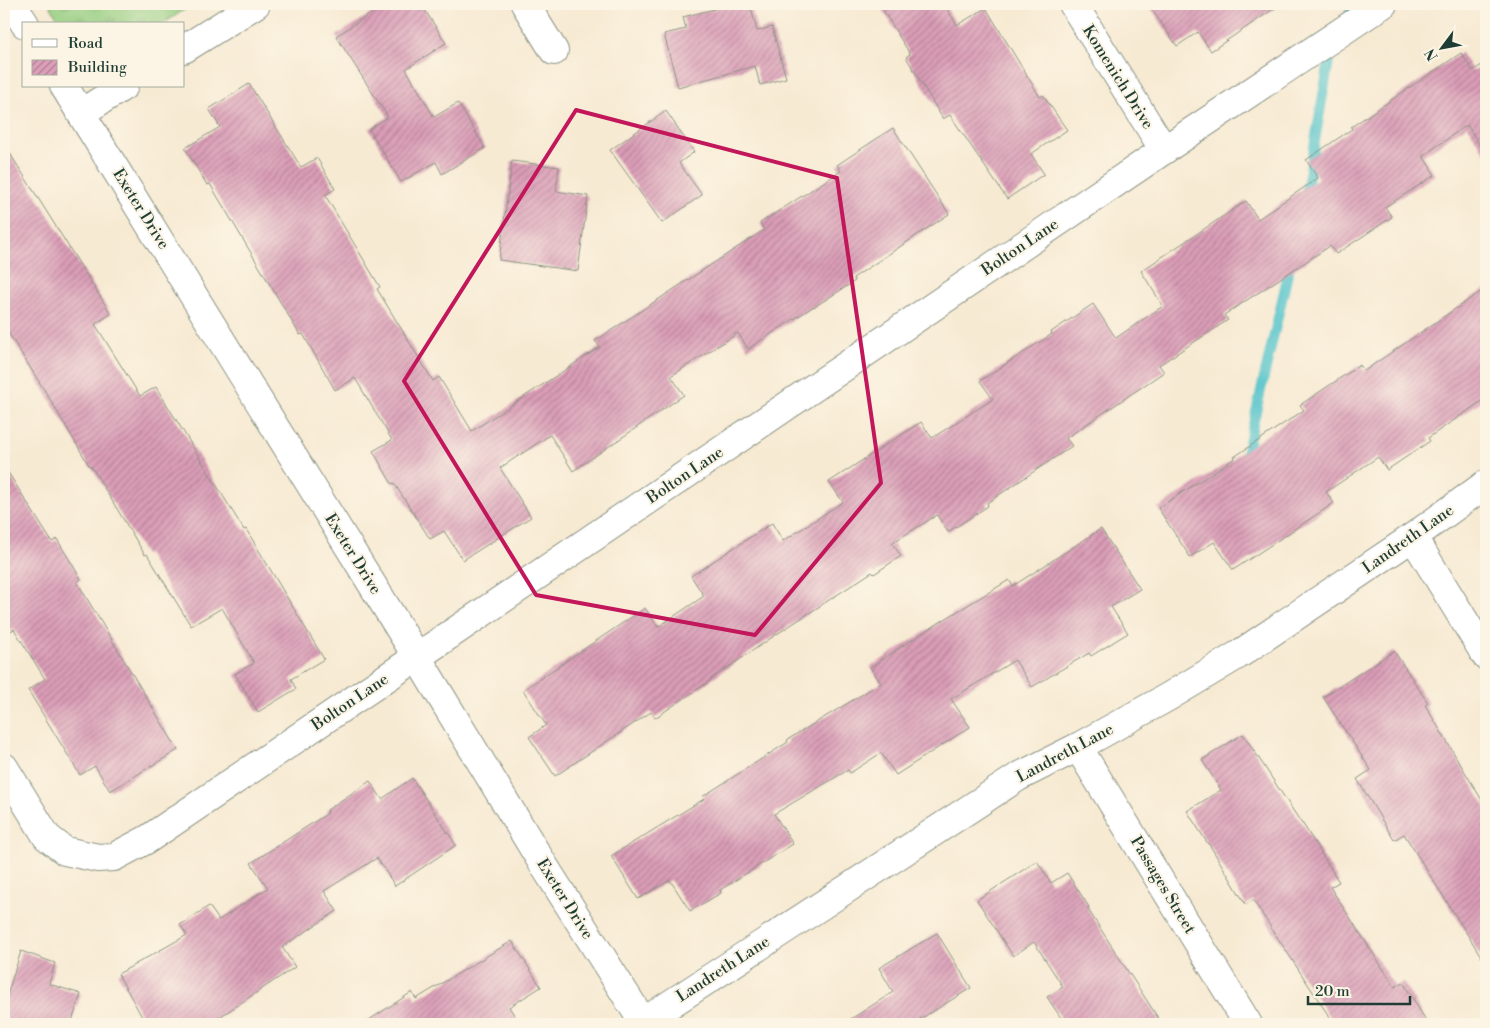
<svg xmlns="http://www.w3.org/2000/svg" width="1490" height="1028" viewBox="0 0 1490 1028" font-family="'Libre Bodoni',serif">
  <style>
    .park { fill: url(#park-tufts); stroke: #5a855a }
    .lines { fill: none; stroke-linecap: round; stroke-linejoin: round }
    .stream { stroke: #56c4cb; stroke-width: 10 }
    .building { fill: url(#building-hatch) }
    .minor-casing { stroke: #8b9484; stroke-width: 30 }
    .tertiary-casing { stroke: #8b9484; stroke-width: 30 }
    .minor { stroke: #fff; stroke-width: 28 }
    .tertiary { stroke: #fff; stroke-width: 28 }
    .marked { fill: none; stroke: #c2185b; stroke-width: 4; stroke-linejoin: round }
    .labels { text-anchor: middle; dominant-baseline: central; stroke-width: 4; stroke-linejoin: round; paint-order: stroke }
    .street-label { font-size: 16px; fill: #1f3d34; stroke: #fcf5e5 }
  </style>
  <defs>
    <pattern id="park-tufts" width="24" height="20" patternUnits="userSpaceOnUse" patternTransform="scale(1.25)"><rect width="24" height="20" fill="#94cd80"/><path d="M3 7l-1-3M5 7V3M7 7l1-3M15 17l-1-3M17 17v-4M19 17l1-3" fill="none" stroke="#78a86a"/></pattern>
    <pattern id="building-hatch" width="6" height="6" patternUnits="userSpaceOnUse" patternTransform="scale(1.25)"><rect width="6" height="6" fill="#db9db7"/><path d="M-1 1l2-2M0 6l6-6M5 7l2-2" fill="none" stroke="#b18196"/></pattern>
  </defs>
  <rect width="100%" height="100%" fill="#fcf5e5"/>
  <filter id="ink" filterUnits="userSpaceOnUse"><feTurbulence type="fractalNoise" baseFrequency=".02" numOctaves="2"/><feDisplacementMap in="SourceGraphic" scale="10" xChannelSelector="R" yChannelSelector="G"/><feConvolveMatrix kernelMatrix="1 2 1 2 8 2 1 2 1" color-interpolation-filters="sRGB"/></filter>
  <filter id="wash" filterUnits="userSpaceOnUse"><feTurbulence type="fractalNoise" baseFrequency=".0096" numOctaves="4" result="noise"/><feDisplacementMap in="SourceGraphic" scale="20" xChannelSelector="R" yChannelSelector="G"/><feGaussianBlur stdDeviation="1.12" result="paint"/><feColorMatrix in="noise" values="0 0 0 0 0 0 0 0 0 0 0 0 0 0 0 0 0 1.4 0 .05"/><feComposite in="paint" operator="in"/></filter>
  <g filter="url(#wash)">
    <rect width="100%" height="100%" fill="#f7ead3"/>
    <polygon class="park" points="49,4 193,4 163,24 61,24"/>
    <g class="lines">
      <g class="stream">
        <polyline points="1347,22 1352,4"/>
        <polyline points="1305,198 1332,44 1333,43"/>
        <polyline points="1245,459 1291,261"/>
      </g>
    </g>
    <g id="blocks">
      <g class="building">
        <polygon points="386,4 421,4 446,43 406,69 434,117 458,103 485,148 442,174 436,162 401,182 369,129 388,117 336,36"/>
        <polygon points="734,4 750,4 757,31 772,27 786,78 760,85 755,66 678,87 664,34 686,29 683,17"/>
        <polygon points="879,4 944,4 957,25 986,8 1040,97 1043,95 1067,130 1031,154 1044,174 1007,199 950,115 943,119 906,57 910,54"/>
        <polygon points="1148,4 1281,4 1211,51 1198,32 1177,46"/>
        <polygon points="1461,53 1473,71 1486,62 1486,155 1467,125 1423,156 1435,175 1385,207 1392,217 1336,254 1330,246 1224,315 1228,320 1159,365 1164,372 1066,438 1072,446 987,503 988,506 948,532 937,515 892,543 901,556 874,574 872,572 777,634 711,679 711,680 655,718 651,712 555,776 529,737 546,725 523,690 645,608 658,627 704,596 691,576 772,523 783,541 843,502 829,482 921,422 932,438 993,399 980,381 1052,334 1051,332 1093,304 1116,338 1163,306 1141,271 1246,201 1258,219 1318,178 1306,160 1352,129 1351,127"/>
        <polygon points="249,84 301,167 317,158 335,189 325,195 380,287 377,289 433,381 439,377 472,431 600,347 595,341 764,230 760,223 841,171 837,165 893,128 949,214 853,278 855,281 814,307 814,306 748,349 738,333 671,376 684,395 573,471 550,435 500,468 531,517 463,560 444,531 430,539 394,483 392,484 373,451 392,440 355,378 335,390 303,334 300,335 210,184 207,185 185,148 220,127 209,109"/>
        <polygon points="666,111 694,152 679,163 702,195 662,223 610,150"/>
        <polygon points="4,144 111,314 95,324 140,396 156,387 244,530 246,529 324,659 291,679 296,689 258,712 235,674 254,663 222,608 191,626 147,554 145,555 91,466 90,467 48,396 4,326"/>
        <polygon points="512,161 559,167 556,191 588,196 578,271 499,260"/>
        <polygon points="1486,288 1486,398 1428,438 1430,441 1387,470 1378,457 1326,492 1334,503 1233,570 1214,542 1190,557 1158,508 1235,458 1234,457 1304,410 1300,405 1360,365 1364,371"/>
        <polygon points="4,466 52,542 57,539 81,579 77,582 178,750 110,791 95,766 80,775 28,690 45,679 14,629 4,635"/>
        <polygon points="1101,529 1140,589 1111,607 1128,633 1091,656 1089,653 1032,687 1015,660 951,699 970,727 896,775 881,753 850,773 848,770 774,814 793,844 720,890 721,893 690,911 670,880 638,899 611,856 704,799 702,797 788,742 787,740 881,683 870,667 945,619 1009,580 1013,586"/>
        <polygon points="1394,651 1428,703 1425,705 1486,807 1486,964 1404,834 1394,840 1357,779 1371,770 1323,697"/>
        <polygon points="1243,734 1302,824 1303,824 1339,882 1330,887 1395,987 1403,982 1428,1024 1334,1024 1253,900 1246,905 1209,844 1208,844 1187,811 1221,790 1202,760"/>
        <polygon points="412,778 456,845 395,886 377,858 324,891 337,911 282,947 295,967 209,1024 146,1024 118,974 187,935 180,925 209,906 219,920 268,888 251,863 328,813 327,810 370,781 382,799"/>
        <polygon points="1037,861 1051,883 1067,873 1089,907 1087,908 1162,1024 1065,1024 1047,997 1063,987 1034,942 1013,956 977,900"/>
        <polygon points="937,933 971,988 912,1024 843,1024 893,992 879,968"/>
        <polygon points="512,941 541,987 509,1007 520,1024 363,1024 412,992 416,999"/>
        <polygon points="21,951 55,963 49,984 81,994 71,1024 4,1024 4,1005"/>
      </g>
    </g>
  </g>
  <g filter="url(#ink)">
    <use href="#blocks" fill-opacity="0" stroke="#8b9484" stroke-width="1"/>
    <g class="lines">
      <defs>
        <g id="minor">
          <polyline points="12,4 25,24"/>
          <polyline points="525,4 554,51"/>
          <polyline points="1073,4 1164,150"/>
          <polyline points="184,49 256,4"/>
          <polyline points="64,86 417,657 543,864 643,1022"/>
          <polyline points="81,113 124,86"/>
          <polyline points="1413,537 1486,656"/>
          <polyline points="1078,747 1248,1024"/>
          <polyline points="4,767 47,837 65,851 98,858 114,857 148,839 417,657"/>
          <polyline points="640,1024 1018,777 1078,747 1168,697 1238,655 1413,537 1486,484"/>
        </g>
        <polyline id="tertiary" points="417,657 1164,150 1383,4"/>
      </defs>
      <use href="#minor" class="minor-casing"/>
      <use href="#tertiary" class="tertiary-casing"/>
      <use href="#minor" class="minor"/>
      <use href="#tertiary" class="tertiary"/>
    </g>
  </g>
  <path class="marked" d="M576 110 837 178 881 483 755 635 536 595 404 381Z"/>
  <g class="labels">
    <g class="street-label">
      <text transform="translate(1118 77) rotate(58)">Komenich Drive</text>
      <text transform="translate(141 209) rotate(58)">Exeter Drive</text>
      <text transform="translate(1020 247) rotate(-34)">Bolton Lane</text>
      <text transform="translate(685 475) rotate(-34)">Bolton Lane</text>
      <text transform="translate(1408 539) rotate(-35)">Landreth Lane</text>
      <text transform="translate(353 554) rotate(58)">Exeter Drive</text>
      <text transform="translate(350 702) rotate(-34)">Bolton Lane</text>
      <text transform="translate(1065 753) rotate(-28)">Landreth Lane</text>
      <text transform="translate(1163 885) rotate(59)">Passages Street</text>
      <text transform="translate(565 899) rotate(58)">Exeter Drive</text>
      <text transform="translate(723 969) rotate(-33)">Landreth Lane</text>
    </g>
  </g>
  <rect width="1490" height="1028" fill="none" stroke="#fcf5e5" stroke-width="20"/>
  <rect x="22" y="22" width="162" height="65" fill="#fcf5e5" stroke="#a4ab9e"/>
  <rect x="32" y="39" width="25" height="8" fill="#ffffff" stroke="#a4ab9e"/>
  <text x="68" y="48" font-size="15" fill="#1f3d34">Road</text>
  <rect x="32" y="60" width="25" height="15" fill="url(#building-hatch)" stroke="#a4ab9e"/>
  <text x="68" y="72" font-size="15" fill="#1f3d34">Building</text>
  <g transform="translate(1442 48) rotate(238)" stroke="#fcf5e5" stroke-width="4" paint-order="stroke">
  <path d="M0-4L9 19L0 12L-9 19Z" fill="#1f3d34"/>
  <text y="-8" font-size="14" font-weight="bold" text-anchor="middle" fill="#1f3d34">N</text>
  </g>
  <path d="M1308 996v8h102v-8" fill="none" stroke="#1f3d34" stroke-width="2.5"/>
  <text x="1315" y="996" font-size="15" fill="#1f3d34" stroke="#fcf5e5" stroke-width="4" paint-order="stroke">20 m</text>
</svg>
